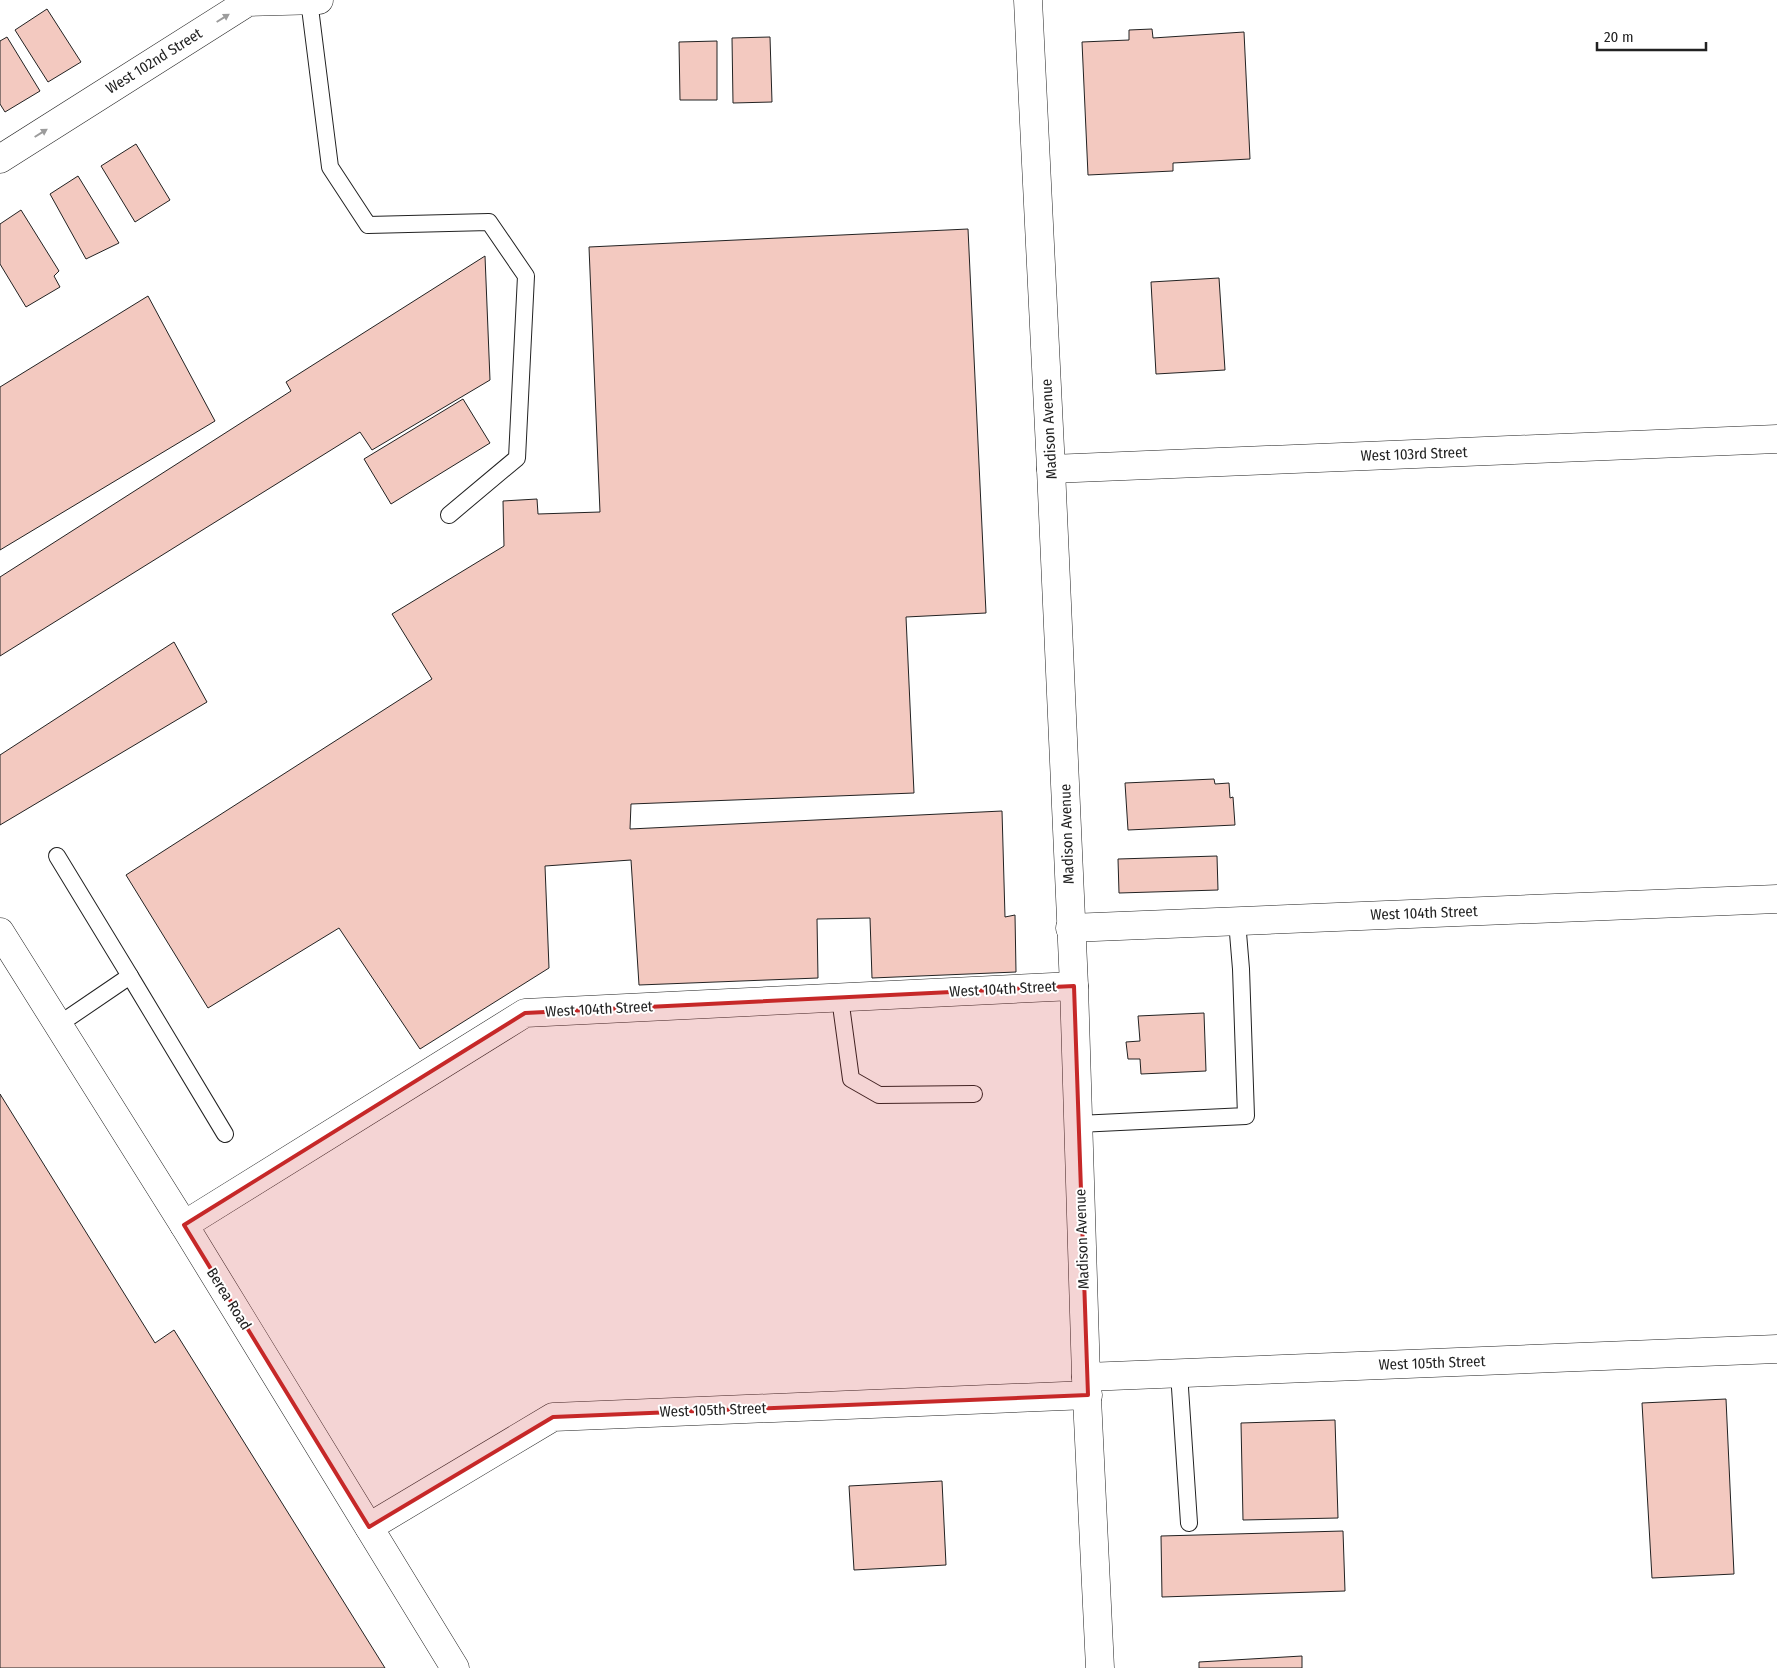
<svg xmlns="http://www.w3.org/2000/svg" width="1777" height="1668" viewBox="0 0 1777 1668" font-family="'Fira Sans Condensed',sans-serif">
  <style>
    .building { fill: #f3c9c0; stroke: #222 }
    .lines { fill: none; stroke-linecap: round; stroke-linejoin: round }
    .lane-casing { stroke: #222; stroke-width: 18 }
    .street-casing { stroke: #222; stroke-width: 29 }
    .secondary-casing { stroke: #222; stroke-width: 29 }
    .lane { stroke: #fff; stroke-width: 16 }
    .street { stroke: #fff; stroke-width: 28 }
    .secondary { stroke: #fff; stroke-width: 28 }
    .oneway { fill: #9c9c9c }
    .marked { fill: #c62828; fill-opacity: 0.2; stroke: #c62828; stroke-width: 4; stroke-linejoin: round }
    .labels { text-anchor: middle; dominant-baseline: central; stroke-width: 4; stroke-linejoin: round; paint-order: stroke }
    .street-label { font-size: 15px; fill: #222; stroke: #fff }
  </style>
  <rect width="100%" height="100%" fill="#fff"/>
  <g class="building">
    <polygon points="47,9 81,62 48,82 15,30"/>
    <polygon points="1152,29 1153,38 1244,32 1250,159 1173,163 1173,171 1088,175 1082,42 1129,40 1129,30"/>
    <polygon points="7,37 40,91 5,112 0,104 0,41"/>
    <polygon points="770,37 772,102 733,103 732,38"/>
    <polygon points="717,41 717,100 680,100 679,42"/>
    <polygon points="136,144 170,200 135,222 101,166"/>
    <polygon points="78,176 119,243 86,259 50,194"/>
    <polygon points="21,210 59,271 54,276 60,287 26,307 0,264 0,224"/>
    <polygon points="968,229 986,613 906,617 914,793 631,804 630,829 1002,811 1005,917 1015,915 1016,972 872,978 870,918 817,919 818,978 639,985 631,860 545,866 549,968 420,1049 339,928 208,1008 126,875 432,679 392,614 504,546 503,501 537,499 538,514 600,512 589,247"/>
    <polygon points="485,256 490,380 372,450 360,432 0,656 0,577 291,391 286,382"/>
    <polygon points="1219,278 1225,370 1156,374 1151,282"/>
    <polygon points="148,296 215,421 0,550 0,387"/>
    <polygon points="463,399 490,443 391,504 364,459"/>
    <polygon points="174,642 207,702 0,825 0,755"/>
    <polygon points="1214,779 1215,784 1229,783 1230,798 1233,797 1235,825 1128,830 1125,783"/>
    <polygon points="1217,856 1218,890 1119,893 1118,859"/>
    <polygon points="1204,1013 1206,1071 1141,1074 1140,1059 1128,1059 1126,1042 1140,1041 1138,1016"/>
    <polygon points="0,1094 155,1343 174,1330 385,1668 0,1668"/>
    <polygon points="1726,1399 1734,1574 1652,1578 1642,1403"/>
    <polygon points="1335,1420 1338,1518 1243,1520 1241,1423"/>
    <polygon points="942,1481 946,1565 854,1570 849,1486"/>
    <polygon points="1343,1531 1345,1591 1162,1597 1161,1536"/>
    <polygon points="1302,1656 1302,1668 1199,1668 1199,1662"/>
  </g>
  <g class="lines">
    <defs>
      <g id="lane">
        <polyline points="309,0 330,167 368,225 489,222 526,276 517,458 449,515"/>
        <polyline points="57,856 130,976"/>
        <polyline points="840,998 851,1079 879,1095 974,1094"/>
        <polyline points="58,1025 130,976 225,1134"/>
        <polyline points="1078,1124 1246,1116 1241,969 1237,921"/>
        <polyline points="1179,1373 1189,1523"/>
      </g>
      <g id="street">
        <polyline points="0,159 248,2 319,0"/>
        <polyline points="1051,469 1777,439"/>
        <polyline points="1070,928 1777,899"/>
        <polyline points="184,1225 525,1013 1074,986"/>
        <polyline points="1086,1377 1777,1349"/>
        <polyline points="369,1527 553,1417 1088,1395"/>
      </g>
      <g id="secondary">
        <polyline points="1028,0 1051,469 1074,986 1086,1377 1100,1668"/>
        <polyline points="0,932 184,1225 455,1668"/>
      </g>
    </defs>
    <use href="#lane" class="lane-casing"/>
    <use href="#street" class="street-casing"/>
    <use href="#secondary" class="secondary-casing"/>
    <use href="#lane" class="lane"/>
    <use href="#street" class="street"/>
    <use href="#secondary" class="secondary"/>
  </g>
  <defs><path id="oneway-solid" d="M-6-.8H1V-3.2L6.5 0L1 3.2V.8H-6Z" transform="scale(1.25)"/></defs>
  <g class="oneway">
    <use href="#oneway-solid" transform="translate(223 18) rotate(-32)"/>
    <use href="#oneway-solid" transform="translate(41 133) rotate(-32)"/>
  </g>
  <path class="marked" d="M1074 986 1088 1395 553 1417 369 1527 184 1225 525 1013Z"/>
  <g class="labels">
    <g class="street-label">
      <text transform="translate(154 61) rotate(-32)">West 102nd Street</text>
      <text transform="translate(1049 429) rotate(-93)">Madison Avenue</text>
      <text transform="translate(1414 454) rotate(-2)">West 103rd Street</text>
      <text transform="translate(1067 834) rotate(-92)">Madison Avenue</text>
      <text transform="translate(1424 913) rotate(-2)">West 104th Street</text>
      <text transform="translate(1003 989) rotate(-3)">West 104th Street</text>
      <text transform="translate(599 1009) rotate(-3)">West 104th Street</text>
      <text transform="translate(1082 1239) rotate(-92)">Madison Avenue</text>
      <text transform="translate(229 1299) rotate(58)">Berea Road</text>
      <text transform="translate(1432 1363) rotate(-2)">West 105th Street</text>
      <text transform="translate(713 1410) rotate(-2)">West 105th Street</text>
    </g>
  </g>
  <path d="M1597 42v8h109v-8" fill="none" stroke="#222222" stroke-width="2.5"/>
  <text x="1604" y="42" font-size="15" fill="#222222" stroke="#ffffff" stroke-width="4" paint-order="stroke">20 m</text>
</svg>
